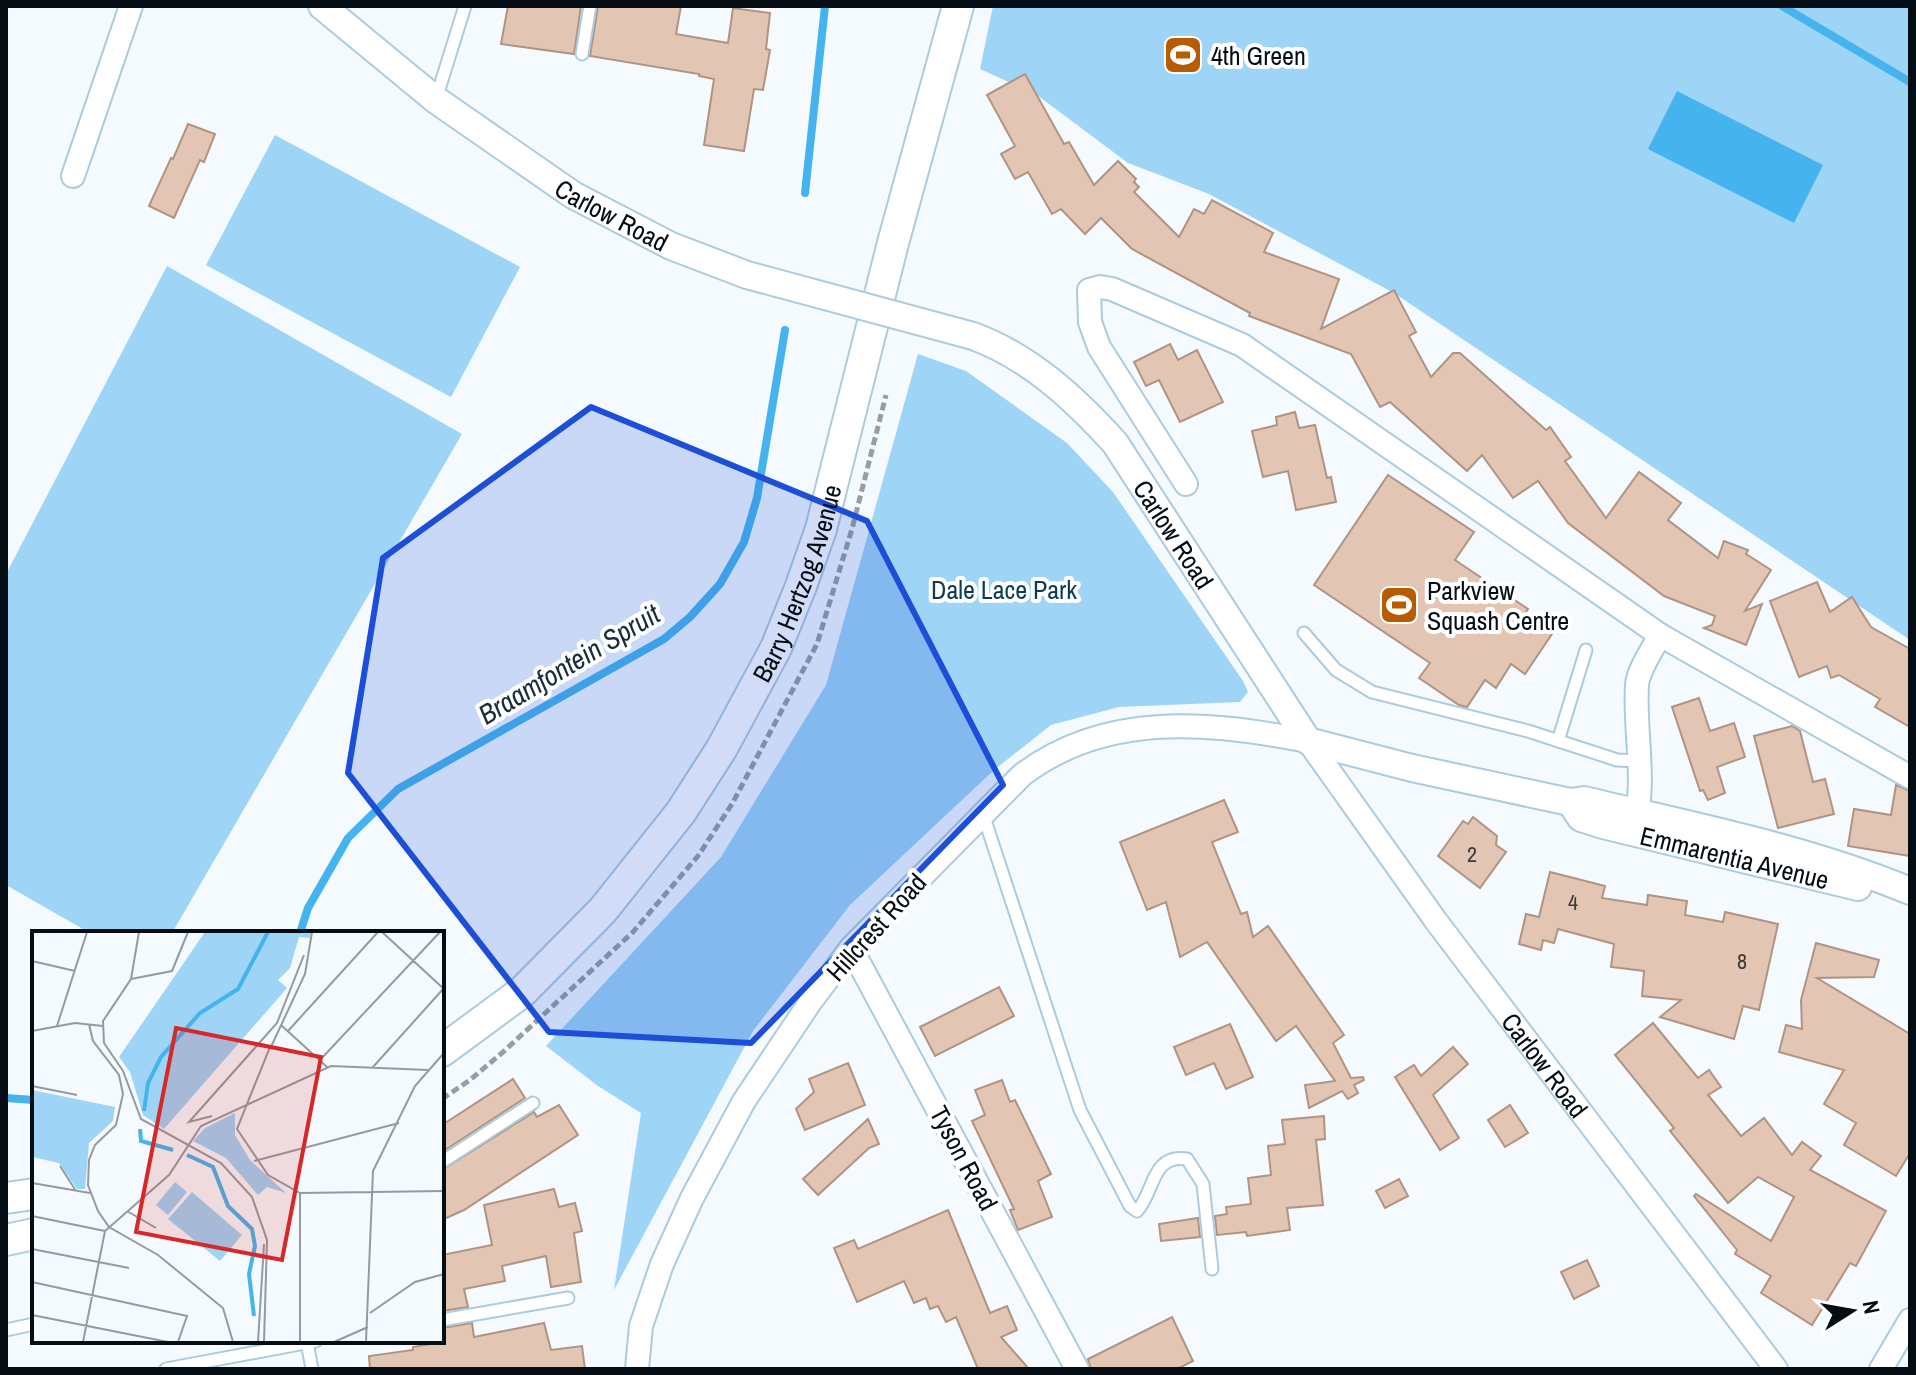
<svg xmlns="http://www.w3.org/2000/svg" width="1916" height="1375" viewBox="0 0 1916 1375" font-family="'Archivo Narrow',sans-serif">
  <style>
    .green { fill: #9ed4f6 }
    .water { fill: #45b4ee }
    .lines { fill: none; stroke-linecap: round; stroke-linejoin: round }
    .stream { stroke: #45b4ee; stroke-width: 8 }
    .building { fill: #e2c5b3; stroke: #b09483; stroke-width: 2 }
    .service-casing { stroke: #adcbde; stroke-width: 15 }
    .minor-casing { stroke: #adcbde; stroke-width: 26 }
    .tertiary-casing { stroke: #adcbde; stroke-width: 30 }
    .secondary-casing { stroke: #adcbde; stroke-width: 34 }
    .path { stroke: #979ea3; stroke-width: 5; stroke-dasharray: 8 4; stroke-linecap: butt }
    .service { stroke: #fff; stroke-width: 11 }
    .minor { stroke: #fff; stroke-width: 22 }
    .tertiary { stroke: #fff; stroke-width: 26 }
    .secondary { stroke: #fff; stroke-width: 30 }
    .tertiary-bridge-casing { stroke: #adcbde; stroke-width: 30; stroke-linecap: butt }
    .tertiary-bridge { stroke: #fff; stroke-width: 26 }
    .marked { fill: #1d4ed8; fill-opacity: 0.2; stroke: #1d4ed8; stroke-width: 6; stroke-linejoin: round }
    .labels { text-anchor: middle; dominant-baseline: central; stroke-width: 8; stroke-linejoin: round; paint-order: stroke }
    .number-label { font-size: 22px; fill: #3c3b3b }
    .poi-label { font-size: 26px; fill: #040d13; stroke: #fff; text-anchor: start }
    .street-label { font-size: 26px; fill: #040d13; stroke: #fff }
    .park-label { font-size: 26px; fill: #0c3b53; stroke: #fff }
    .water-label { font-size: 28px; font-style: italic; fill: #1a2c37; stroke: #fff }
    .inset-river { fill: none; stroke: #45b4ee; stroke-width: 4 }
    .inset-road { fill: none; stroke: #949ba0; stroke-width: 2 }
    .view { fill: #d62828; fill-opacity: 0.15; stroke: #d62828; stroke-width: 4 }
    .inset-edge { fill: none; stroke: #040d13; stroke-width: 4 }
  </style>
  <rect width="100%" height="100%" fill="#f4fafe"/>
  <g class="green">
    <polygon points="993,6 1910,6 1910,640 1394,293 1209,194 1128,163 1037,95 980,69"/>
    <polygon points="275,135 520,267 451,397 206,265"/>
    <polygon points="167,266 462,434 172,933 90,933 6,885 6,574"/>
    <polygon points="918,354 966,371 1067,443 1113,492 1243,681 1248,692 1240,702 1119,707 1051,725 994,770 850,905 753,1031 614,1290 641,1113 598,1086 546,1046 721,857 826,685"/>
  </g>
  <polygon class="water" points="1677,91 1823,165 1794,223 1648,149"/>
  <g class="lines">
    <g class="stream">
      <polyline points="1782,6 1910,82"/>
      <polyline points="805,193 825,6"/>
      <polyline points="300,933 308,908 348,838 398,789 664,639 690,617 720,584 744,542 757,498 785,330"/>
      <polyline points="6,1098 34,1100"/>
    </g>
  </g>
  <g class="building">
    <polygon points="508,6 581,6 574,54 501,44"/>
    <polygon points="598,6 681,6 676,34 728,43 733,8 770,13 766,49 770,50 763,90 754,89 744,151 704,145 714,79 699,76 699,74 590,56"/>
    <polygon points="1025,74 1064,144 1069,142 1094,185 1118,161 1136,179 1134,182 1139,187 1134,192 1179,237 1194,209 1204,214 1212,200 1273,233 1264,252 1339,279 1321,329 1394,290 1416,332 1409,336 1431,377 1453,353 1460,353 1546,430 1550,427 1571,457 1565,461 1606,518 1639,472 1681,503 1668,520 1718,558 1724,541 1748,550 1746,554 1771,570 1745,611 1762,604 1746,645 1704,628 1712,625 1715,616 1664,596 1568,523 1538,481 1513,498 1482,455 1467,471 1390,402 1380,407 1351,354 1249,316 1250,313 1132,249 1101,218 1085,234 1061,209 1052,214 1028,172 1015,179 1001,154 1015,146 987,95"/>
    <polygon points="188,124 215,134 204,162 200,160 174,218 149,206 171,158 173,159"/>
    <polygon points="1170,344 1178,360 1197,350 1223,402 1180,422 1159,380 1146,386 1134,362"/>
    <polygon points="1295,412 1299,428 1315,425 1327,478 1331,477 1336,502 1296,510 1288,471 1263,477 1252,431 1277,425 1276,417"/>
    <polygon points="1388,475 1474,532 1455,560 1528,609 1524,615 1552,634 1525,674 1511,664 1496,688 1485,680 1467,707 1459,705 1419,678 1430,663 1314,585"/>
    <polygon points="1817,582 1830,612 1852,597 1871,627 1910,649 1910,727 1875,707 1880,699 1839,675 1831,678 1827,666 1799,677 1770,601"/>
    <polygon points="1699,698 1710,731 1734,723 1745,757 1717,767 1725,793 1708,800 1703,790 1700,791 1672,707"/>
    <polygon points="1792,726 1800,731 1813,782 1825,779 1834,814 1778,828 1754,736"/>
    <polygon points="1896,785 1910,791 1910,856 1848,846 1854,809 1891,815"/>
    <polygon points="1224,800 1238,832 1212,842 1241,914 1247,912 1253,937 1268,926 1344,1035 1333,1043 1351,1078 1363,1077 1364,1080 1354,1085 1358,1093 1348,1099 1342,1091 1309,1108 1305,1085 1335,1081 1296,1026 1276,1041 1207,942 1180,957 1166,902 1147,910 1120,842"/>
    <polygon points="1473,817 1497,836 1496,845 1506,852 1480,888 1438,856 1463,821 1468,824"/>
    <polygon points="1550,872 1605,886 1602,898 1647,905 1648,895 1687,901 1685,915 1723,922 1725,912 1778,924 1759,1010 1743,1006 1734,1039 1660,1017 1681,1000 1642,996 1644,971 1611,967 1614,944 1558,929 1554,943 1543,940 1541,950 1519,944 1526,914 1539,917"/>
    <polygon points="1816,943 1879,960 1874,977 1817,978 1910,1034 1910,1153 1896,1176 1844,1145 1856,1123 1824,1104 1844,1070 1779,1052 1786,1025 1802,1029 1801,1000"/>
    <polygon points="999,987 1014,1016 935,1056 920,1027"/>
    <polygon points="1653,1023 1698,1078 1709,1070 1721,1087 1708,1095 1741,1136 1764,1118 1792,1155 1802,1142 1821,1156 1810,1170 1886,1211 1856,1266 1850,1263 1812,1325 1761,1293 1771,1276 1735,1254 1737,1250 1694,1196 1696,1194 1771,1241 1794,1197 1758,1177 1728,1203 1670,1131 1674,1128 1615,1055"/>
    <polygon points="1230,1024 1253,1077 1226,1089 1214,1063 1186,1075 1174,1047"/>
    <polygon points="1453,1047 1468,1064 1433,1095 1459,1138 1440,1150 1395,1077 1414,1065 1421,1076"/>
    <polygon points="848,1063 865,1105 805,1130 796,1109 814,1092 809,1079"/>
    <polygon points="513,1079 525,1098 442,1152 442,1125"/>
    <polygon points="1002,1080 1010,1102 1015,1100 1051,1174 1038,1181 1052,1217 1018,1230 1010,1210 1014,1209 972,1121 985,1115 975,1090"/>
    <polygon points="559,1105 578,1135 464,1210 442,1220 442,1170 534,1112 537,1117"/>
    <polygon points="1510,1105 1528,1133 1505,1147 1488,1120"/>
    <polygon points="1324,1116 1325,1139 1316,1140 1323,1205 1287,1208 1290,1230 1247,1236 1246,1232 1217,1235 1215,1216 1227,1214 1226,1207 1251,1204 1248,1178 1271,1175 1268,1146 1285,1144 1282,1120"/>
    <polygon points="868,1119 879,1144 869,1148 818,1195 803,1179"/>
    <polygon points="1399,1179 1408,1196 1385,1208 1376,1191"/>
    <polygon points="554,1189 559,1207 575,1203 582,1231 574,1233 581,1282 551,1287 546,1256 502,1266 505,1281 464,1289 468,1307 442,1311 442,1255 492,1245 484,1205"/>
    <polygon points="948,1210 990,1313 1007,1306 1017,1330 1001,1337 1029,1369 978,1369 956,1317 946,1322 938,1306 930,1309 926,1298 914,1303 904,1281 857,1302 834,1248 854,1240 858,1249"/>
    <polygon points="1198,1218 1200,1237 1161,1241 1159,1224"/>
    <polygon points="1587,1260 1599,1286 1574,1299 1561,1272"/>
    <polygon points="1172,1317 1193,1361 1177,1369 1091,1369 1088,1359"/>
    <polygon points="472,1323 474,1337 544,1323 551,1350 582,1346 585,1369 370,1369 369,1356 413,1350 413,1347 442,1342 442,1328"/>
  </g>
  <g class="lines">
    <defs>
      <g id="service">
        <polyline points="582,54 590,6"/>
        <polyline points="436,99 465,6"/>
        <polyline points="1304,633 1336,670 1372,692 1528,731 1617,760 1640,761"/>
        <polyline points="1558,741 1586,650"/>
        <path d="M983 814 1080 1110 1130 1206 1137 1211C1154 1194 1151 1153 1187 1159L1203 1184 1212 1269"/>
        <polyline points="442,1162 533,1103"/>
        <polyline points="442,1320 568,1298"/>
        <polyline points="6,1330 34,1324"/>
        <polyline points="307,1342 312,1369"/>
        <polyline points="166,1369 316,1341"/>
      </g>
      <g id="minor">
        <polyline points="73,176 131,6"/>
        <polyline points="1186,484 1099,347 1090,322 1089,290 1100,287 1112,289 1242,345 1660,635 1910,777"/>
        <path d="M1634 828C1647 781 1634 733 1637 685 1638 670 1653 649 1660 635"/>
        <polyline points="851,948 1077,1369"/>
        <path id="s1" d="M637 1369 641 1326 662 1264 692 1198 744 1101 811 1001 851 948 1022 775C1106 711 1210 722 1308 741L1436 921 1776 1369"/>
        <polyline points="1881,1369 1910,1320"/>
      </g>
      <g id="tertiary">
        <path id="s2" d="M322 6 436 100 573 195 671 246 747 275"/>
        <path id="s3" d="M973 336C1030 357 1074 398 1115 443L1308 741 1412 768 1570 802 1584 800C1693 826 1806 848 1910 891"/>
        <path id="s4" d="M1570 802 1581 818 1603 825 1858 887"/>
      </g>
      <g id="secondary">
        <path id="s5" d="M442 1051 522 992 603 910 681 812 722 748 776 648 801 586 821 529 893 243 958 6"/>
        <polyline points="6,1198 34,1194"/>
        <polyline points="6,1240 34,1234"/>
      </g>
    </defs>
    <use href="#service" class="service-casing"/>
    <use href="#minor" class="minor-casing"/>
    <use href="#tertiary" class="tertiary-casing"/>
    <use href="#secondary" class="secondary-casing"/>
    <polyline class="path" points="442,1099 470,1080 503,1052 633,932 698,856 732,804 817,644 852,529 886,395"/>
    <use href="#service" class="service"/>
    <use href="#minor" class="minor"/>
    <use href="#tertiary" class="tertiary"/>
    <use href="#secondary" class="secondary"/>
    <defs>
      <polyline id="tertiary-bridge" points="747,275 973,336"/>
    </defs>
    <use href="#tertiary-bridge" class="tertiary-bridge-casing"/>
    <use href="#tertiary-bridge" class="tertiary-bridge"/>
  </g>
  <path class="marked" d="M591 407 867 521 1003 785 751 1043 549 1032 348 773 383 558Z"/>
  <defs>
    <symbol id="stadium-square" viewBox="-11 -11 22 22"><rect x="-9" y="-9" width="18" height="18" rx="4" fill="#b75d00" stroke="#fff"/><path d="M0-5a6.5 5 0 1 0 0 10a6.5 5 0 1 0 0-10ZM-3.5-1.8h7v3.6h-7Z" fill="#fff"/></symbol>
  </defs>
  <g fill-rule="evenodd">
    <use href="#stadium-square" x="1161" y="33" width="44" height="44"/>
    <use href="#stadium-square" x="1377" y="583" width="44" height="44"/>
  </g>
  <g class="labels">
    <g class="number-label">
      <text x="1472" y="854">2</text>
      <text x="1573" y="902">4</text>
      <text x="1742" y="961">8</text>
    </g>
    <g class="poi-label">
      <text x="1211" y="55">4th Green</text>
      <text x="1427" y="590">Parkview<tspan x="1427" dy="30">Squash Centre</tspan></text>
    </g>
    <g class="street-label">
      <text stroke="none"><textPath href="#s2" startOffset="358">Carlow Road</textPath></text>
      <text stroke="none"><textPath href="#s3" startOffset="288">Carlow Road</textPath></text>
      <text stroke="none"><textPath href="#s5" startOffset="598">Barry Hertzog Avenue</textPath></text>
      <text stroke="none"><textPath href="#s4" startOffset="178">Emmarentia Avenue</textPath></text>
      <text transform="translate(876 927) rotate(-48)">Hillcrest Road</text>
      <text stroke="none"><textPath href="#s1" startOffset="1420">Carlow Road</textPath></text>
      <text transform="translate(964 1158) rotate(62)">Tyson Road</text>
    </g>
    <g class="park-label">
      <text x="1004" y="589">Dale Lace Park</text>
    </g>
    <g class="water-label">
      <text transform="translate(569 664) rotate(-31)">Braamfontein Spruit</text>
    </g>
  </g>
  <g transform="translate(32 931)">
    <rect width="412" height="412" fill="#f4fafe"/>
    <path d="M173 1H279L278 7 267 6 258 37 246 49 255 57 132 198 111 184 98 141 87 126ZM0 159 83 176 81 190 57 212 53 258H45L27 232 0 226ZM203 182V204L218 229 254 262 235 256 226 264 194 227 161 210 173 197ZM143 251 155 261 136 284 124 274ZM160 261 210 304 188 330 136 288Z" fill="#9ed4f6"/>
    <path class="inset-river" d="M112 180 116 152 129 126 168 82 206 58 236 1M108 198 109 210 141 219M155 224 181 236 196 275 220 298 223 315 217 343 222 385"/>
    <path class="inset-road" d="M107 1 99 48 71 90 72 112 91 140 109 188 189 232 220 266 235 309 232 411M350 1 412 58M0 30 43 40M99 48 140 40 156 1M57 93 61 110 87 144 91 163 84 194 63 214 57 229 56 254 66 280 77 296 126 324 191 377 201 411M249 94 295 136M25 95 55 1M0 100 43 92 71 95M256 100 346 1M238 116 205 198 236 244 268 262 412 260M238 118 273 43 280 1M288 129 408 1M341 136 412 57M0 155 45 164M180 185 157 191 245 92 272 24M222 230 367 192M28 235 44 260M0 252 58 262M95 280 124 297M0 285 73 300M0 318 97 337M0 351 155 385 146 411M338 382 383 351 412 343M0 384 136 411M51 411 73 300 137 244 169 195 299 135 396 139M226 411 232 313M268 411V262M302 411 336 396M334 411 341 240 383 155 412 122"/>
    <path class="view" d="M144 97 289 126 250 329 104 301Z"/>
    <rect width="412" height="412" class="inset-edge"/>
  </g>
  <rect width="1916" height="1375" fill="none" stroke="#040d13" stroke-width="16"/>
  <g transform="translate(1852 1311) rotate(79)" stroke="#ffffff" stroke-width="6" paint-order="stroke">
  <path d="M0-6L14 30L0 20L-14 30Z" fill="#040d13"/>
  <text y="-12" font-size="22" font-weight="bold" text-anchor="middle" fill="#040d13">N</text>
  </g>
</svg>
